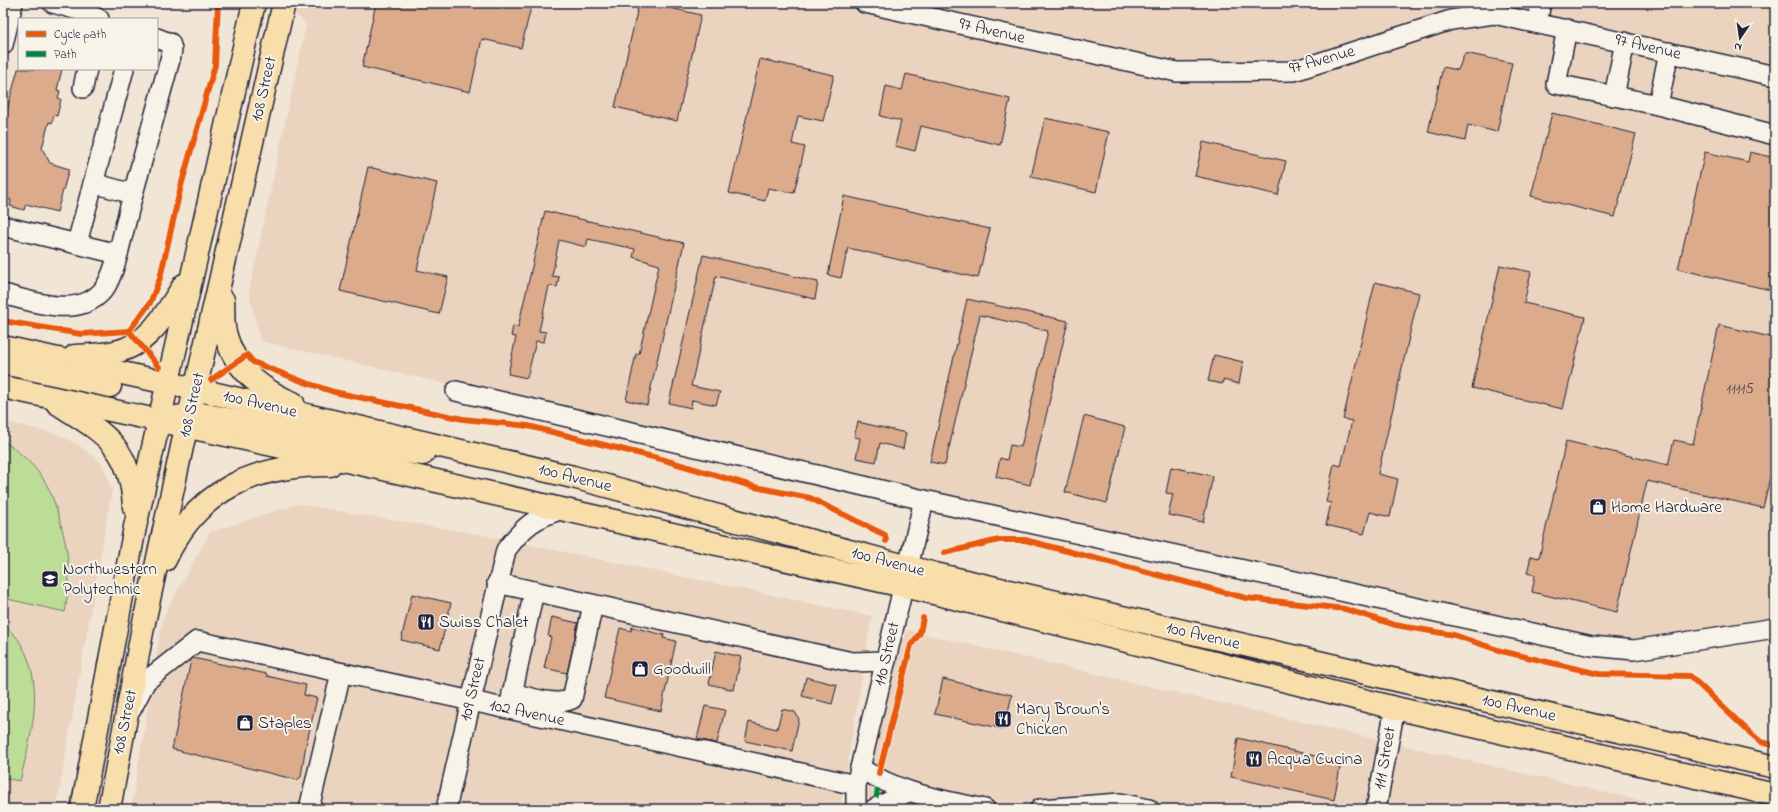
<svg xmlns="http://www.w3.org/2000/svg" width="1778" height="812" viewBox="0 0 1778 812" font-family="'Indie Flower',sans-serif">
  <style>
    .built { fill: #ead4c0 }
    .green { fill: #bcdd96; stroke: #6f8068 }
    .building { fill: #dbab8c; stroke: #22223b }
    .lines { fill: none; stroke-linecap: round; stroke-linejoin: round }
    .minor-casing { stroke: #22223b; stroke-width: 22 }
    .major-casing { stroke: #22223b; stroke-width: 25 }
    .minor { stroke: #f7f3e8; stroke-width: 19 }
    .major { stroke: #f8deab; stroke-width: 22 }
    .quiet { stroke: #00873e; stroke-width: 5; stroke-dasharray: 10 5; stroke-linecap: butt }
    .cycleway-casing { stroke: #f7f3e8; stroke-width: 8 }
    .cycleway { stroke: #e8590c; stroke-width: 6 }
    .labels { text-anchor: middle; dominant-baseline: central; stroke-width: 4; stroke-linejoin: round; paint-order: stroke }
    .number-label { font-size: 15px; fill: #50444f }
    .street-label { font-size: 17px; fill: #22223b; stroke: #f7f3e8 }
    .poi-label { font-size: 17px; fill: #22223b; stroke: #f7f3e8; text-anchor: start }
  </style>
  <rect width="100%" height="100%" fill="#f1e5d6"/>
  <filter id="ink" filterUnits="userSpaceOnUse"><feTurbulence type="fractalNoise" baseFrequency=".025" numOctaves="2"/><feDisplacementMap in="SourceGraphic" scale="8" xChannelSelector="R" yChannelSelector="G"/><feConvolveMatrix kernelMatrix="1 2 1 2 8 2 1 2 1" color-interpolation-filters="sRGB"/></filter>
  <g filter="url(#ink)">
    <g class="built">
      <polygon points="284,3 1775,3 1775,628 1592,646 260,341 249,292 306,24"/>
      <polygon points="3,421 57,434 77,444 102,463 112,490 56,809 3,809"/>
      <polygon points="298,504 483,535 872,616 840,809 131,809 163,617 210,532"/>
      <polygon points="907,630 1677,809 852,809 860,768"/>
    </g>
    <g class="green">
      <path d="M3 440C16 450 29 460 39 473 56 493 68 547 69 572 69 585 67 599 65 612L3 598Z"/>
      <path d="M3 623C9 630 17 636 21 644 46 687 31 735 20 781L3 778Z"/>
    </g>
    <g class="building">
      <polygon points="376,3 532,3 521,48 482,39 470,92 362,67"/>
      <polygon points="639,3 649,3 701,15 677,121 615,107"/>
      <polygon points="1465,53 1512,63 1497,132 1468,125 1465,141 1428,132 1443,67 1458,70"/>
      <polygon points="760,59 834,75 823,121 798,116 792,144 805,147 794,193 768,188 765,201 729,193"/>
      <polygon points="18,69 62,69 57,90 60,91 58,98 61,99 57,116 54,115 52,123 49,122 42,148 50,163 69,169 57,212 26,204 24,210 10,206 11,200 3,198 3,109 7,110"/>
      <polygon points="906,74 1010,99 1000,145 921,126 915,151 895,146 901,121 880,116 886,86 902,90"/>
      <polygon points="1552,113 1636,134 1615,217 1531,196"/>
      <polygon points="1045,118 1109,132 1096,192 1031,177"/>
      <polygon points="1203,142 1286,161 1278,195 1195,176"/>
      <polygon points="1705,152 1748,162 1750,152 1775,158 1775,291 1678,269"/>
      <polygon points="368,167 437,183 417,270 448,277 439,314 340,291"/>
      <polygon points="844,196 990,229 978,278 848,248 841,278 828,275"/>
      <polygon points="545,211 684,243 647,405 626,400 636,354 639,354 659,265 633,257 635,249 588,239 586,247 559,240 552,276 559,277 557,287 549,286 539,331 546,332 544,342 536,341 527,378 508,374 516,337 511,336 513,326 518,327"/>
      <polygon points="703,255 818,282 815,299 716,276 691,386 720,392 716,405 692,400 691,408 669,403"/>
      <polygon points="1500,265 1531,272 1524,303 1585,317 1563,409 1472,388"/>
      <polygon points="1375,282 1419,293 1378,474 1398,479 1390,517 1370,512 1364,534 1326,525 1331,503 1326,502 1334,464 1341,466 1352,421 1343,419"/>
      <polygon points="967,299 1068,321 1030,485 996,477 1000,458 1007,460 1010,445 1021,447 1048,331 980,315 945,465 930,462"/>
      <polygon points="1719,325 1775,338 1775,455 1763,508 1647,481 1617,612 1532,592 1535,575 1527,573 1531,556 1539,558 1566,441 1668,465 1674,440 1693,444"/>
      <polygon points="1214,355 1243,362 1239,384 1223,380 1222,384 1208,381"/>
      <polygon points="1084,416 1125,427 1107,503 1065,492"/>
      <polygon points="858,422 906,433 903,449 880,443 876,462 856,458 860,438 854,437"/>
      <polygon points="1171,467 1213,476 1203,522 1168,515 1173,494 1166,493"/>
      <polygon points="412,594 451,603 440,649 401,640"/>
      <polygon points="552,617 578,623 567,673 544,668 551,637 548,636"/>
      <polygon points="632,627 664,635 663,638 676,641 661,711 604,698 620,628 631,631"/>
      <polygon points="716,651 741,657 734,690 709,684"/>
      <polygon points="193,658 267,674 267,676 306,685 304,695 317,698 305,750 301,777 297,780 172,749 191,660"/>
      <polygon points="806,677 837,685 832,704 802,696"/>
      <polygon points="943,679 1012,695 1004,729 935,714"/>
      <polygon points="705,706 725,710 717,743 697,739"/>
      <polygon points="782,709 795,712 799,719 792,751 745,741 749,722 777,729"/>
      <polygon points="1238,738 1341,762 1334,800 1231,777"/>
    </g>
    <g class="lines">
      <defs>
        <g id="minor">
          <polyline points="53,3 82,11 99,19"/>
          <polyline points="865,3 1177,72 1294,71 1451,20 1494,14 1775,76"/>
          <polyline points="1537,23 1541,3"/>
          <polyline points="1567,29 1556,84 1658,105 1775,135"/>
          <polyline points="3,45 13,3"/>
          <polyline points="83,88 87,69"/>
          <polyline points="1614,96 1625,42"/>
          <polyline points="1658,105 1669,52"/>
          <polyline points="93,183 133,194 171,56 172,49 170,43 157,38"/>
          <path d="M3 226 118 254C115 265 112 276 106 286 83 321 35 302 3 294"/>
          <polyline points="77,243 124,69"/>
          <polyline points="118,254 133,194"/>
          <polyline points="456,391 924,500 1592,646 1634,650 1775,628"/>
          <polyline points="497,583 852,662 886,661"/>
          <path d="M512 693C530 697 555 707 572 699L593 605"/>
          <polyline points="510,704 534,591"/>
          <polyline points="131,710 146,681 197,641 856,785"/>
          <path d="M860 768C901 794 939 799 985 809"/>
          <polyline points="309,809 341,673"/>
          <path d="M446 809 506 550C524 526 534 518 563 509"/>
          <polyline points="856,809 856,785 924,500"/>
          <polyline points="874,809 908,792"/>
          <polyline points="1040,809 1120,803 1149,809"/>
          <polyline points="1376,809 1395,708"/>
        </g>
        <g id="major">
          <path d="M223 300C224 311 222 325 226 336 235 370 262 390 293 403"/>
          <polyline points="3,347 195,389 573,477 935,574 1775,767"/>
          <path d="M75 356C88 355 102 355 115 352 149 345 167 312 184 285"/>
          <polyline points="3,363 110,386"/>
          <polyline points="3,387 379,468 930,592 1395,708 1775,795"/>
          <path d="M57 403C104 433 131 446 134 507"/>
          <polyline points="176,417 201,414 382,449 423,454"/>
          <path d="M165 560C197 489 255 465 330 465"/>
          <polyline points="82,809 135,527 254,3"/>
          <polyline points="109,809 143,627 183,442 284,3"/>
        </g>
      </defs>
      <use href="#minor" class="minor-casing"/>
      <use href="#major" class="major-casing"/>
      <use href="#minor" class="minor"/>
      <use href="#major" class="major"/>
      <polyline class="quiet" points="876,798 878,786"/>
      <defs>
        <g id="cycleway">
          <polyline points="3,321 81,334 129,331"/>
          <polyline points="159,367 129,331 150,303 160,278 181,186 215,65 218,3"/>
          <polyline points="211,380 247,355 253,362 304,382 334,392 463,419 528,426 661,459 755,487 810,498 885,535 886,541"/>
          <polyline points="944,553 999,540 1025,540 1246,598 1345,609 1395,625 1454,635 1501,651 1599,674 1690,676 1748,731 1761,742 1775,746"/>
          <polyline points="879,773 911,645 920,633 923,618"/>
        </g>
      </defs>
      <use href="#cycleway" class="cycleway-casing"/>
      <use href="#cycleway" class="cycleway"/>
    </g>
  </g>
  <defs>
    <symbol id="shop-square" viewBox="-11 -11 22 22"><rect x="-9" y="-9" width="18" height="18" rx="4" fill="#22223b" stroke="#f7f3e8"/><path d="M-5-2.5h2.3a2.7 3.5 0 0 1 5.4 0H5L5.5 6h-11ZM-1.5-2.5h3a1.5 2.3 0 0 0-3 0Z" fill="#fff"/></symbol>
    <symbol id="university-square" viewBox="-11 -11 22 22"><rect x="-9" y="-9" width="18" height="18" rx="4" fill="#22223b" stroke="#f7f3e8"/><path d="M0-5L7-2L0 1L-7-2ZM-4 1L0 2.5L4 1V4Q0 6-4 4Z" fill="#fff"/></symbol>
    <symbol id="restaurant-square" viewBox="-11 -11 22 22"><rect x="-9" y="-9" width="18" height="18" rx="4" fill="#22223b" stroke="#f7f3e8"/><path d="M-5-6h1v4h1v-4h1v4h1v-4h1v5L-1.5 .5V6h-2V.5L-5-1ZM5-6V6H3V1.5H1.5Q1.5-4 5-6Z" fill="#fff"/></symbol>
  </defs>
  <g fill-rule="evenodd">
    <use href="#shop-square" x="1588" y="497" width="20" height="20"/>
    <use href="#university-square" x="40" y="569" width="20" height="20"/>
    <use href="#restaurant-square" x="416" y="612" width="20" height="20"/>
    <use href="#shop-square" x="630" y="659" width="20" height="20"/>
    <use href="#restaurant-square" x="993" y="709" width="20" height="20"/>
    <use href="#shop-square" x="235" y="713" width="20" height="20"/>
    <use href="#restaurant-square" x="1244" y="749" width="20" height="20"/>
  </g>
  <g class="labels">
    <g class="number-label">
      <text x="1740" y="389">11115</text>
    </g>
    <g class="street-label">
      <text transform="translate(992 31) rotate(13)">97 Avenue</text>
      <text transform="translate(1648 47) rotate(13)">97 Avenue</text>
      <text transform="translate(1322 60) rotate(-16)">97 Avenue</text>
      <text transform="translate(264 89) rotate(-77)">108 Street</text>
      <text transform="translate(260 404) rotate(13)">100 Avenue</text>
      <text transform="translate(192 405) rotate(-77)">108 Street</text>
      <text transform="translate(575 478) rotate(14)">100 Avenue</text>
      <text transform="translate(888 562) rotate(15)">100 Avenue</text>
      <text transform="translate(1203 636) rotate(13)">100 Avenue</text>
      <text transform="translate(887 654) rotate(-77)">110 Street</text>
      <text transform="translate(473 689) rotate(-77)">109 Street</text>
      <text transform="translate(1519 708) rotate(13)">100 Avenue</text>
      <text transform="translate(527 713) rotate(12)">102 Avenue</text>
      <text transform="translate(125 722) rotate(-78)">108 Street</text>
      <text transform="translate(1385 758) rotate(-80)">111 Street</text>
    </g>
    <g class="poi-label">
      <text x="1611" y="507">Home Hardware</text>
      <text x="63" y="569">Northwestern<tspan x="63" dy="20">Polytechnic</tspan></text>
      <text x="439" y="622">Swiss Chalet</text>
      <text x="653" y="669">Goodwill</text>
      <text x="1016" y="709">Mary Brown's<tspan x="1016" dy="20">Chicken</tspan></text>
      <text x="258" y="723">Staples</text>
      <text x="1267" y="759">Acqua Cucina</text>
    </g>
  </g>
  <rect width="1778" height="812" fill="none" stroke="#f7f3e8" stroke-width="16"/>
  <rect x="8" y="8" width="1762" height="796" fill="none" stroke="#22223b" stroke-width="1.5" filter="url(#ink)"/>
  <rect x="18" y="18" width="140" height="52" fill="#f7f3e8" stroke="#a29fa3"/>
  <rect x="26" y="31" width="20" height="6" fill="#e8590c" stroke="#a29fa3"/>
  <text x="54" y="38" font-size="12" fill="#22223b">Cycle path</text>
  <rect x="26" y="51" width="20" height="6" fill="#00873e" stroke="#a29fa3"/>
  <text x="54" y="58" font-size="12" fill="#22223b">Path</text>
  <g transform="translate(1740 38) rotate(193)" stroke="#f7f3e8" stroke-width="3" paint-order="stroke">
  <path d="M0-3L7 15L0 10L-7 15Z" fill="#22223b"/>
  <text y="-6" font-size="11" font-weight="bold" text-anchor="middle" fill="#22223b">N</text>
  </g>
</svg>
